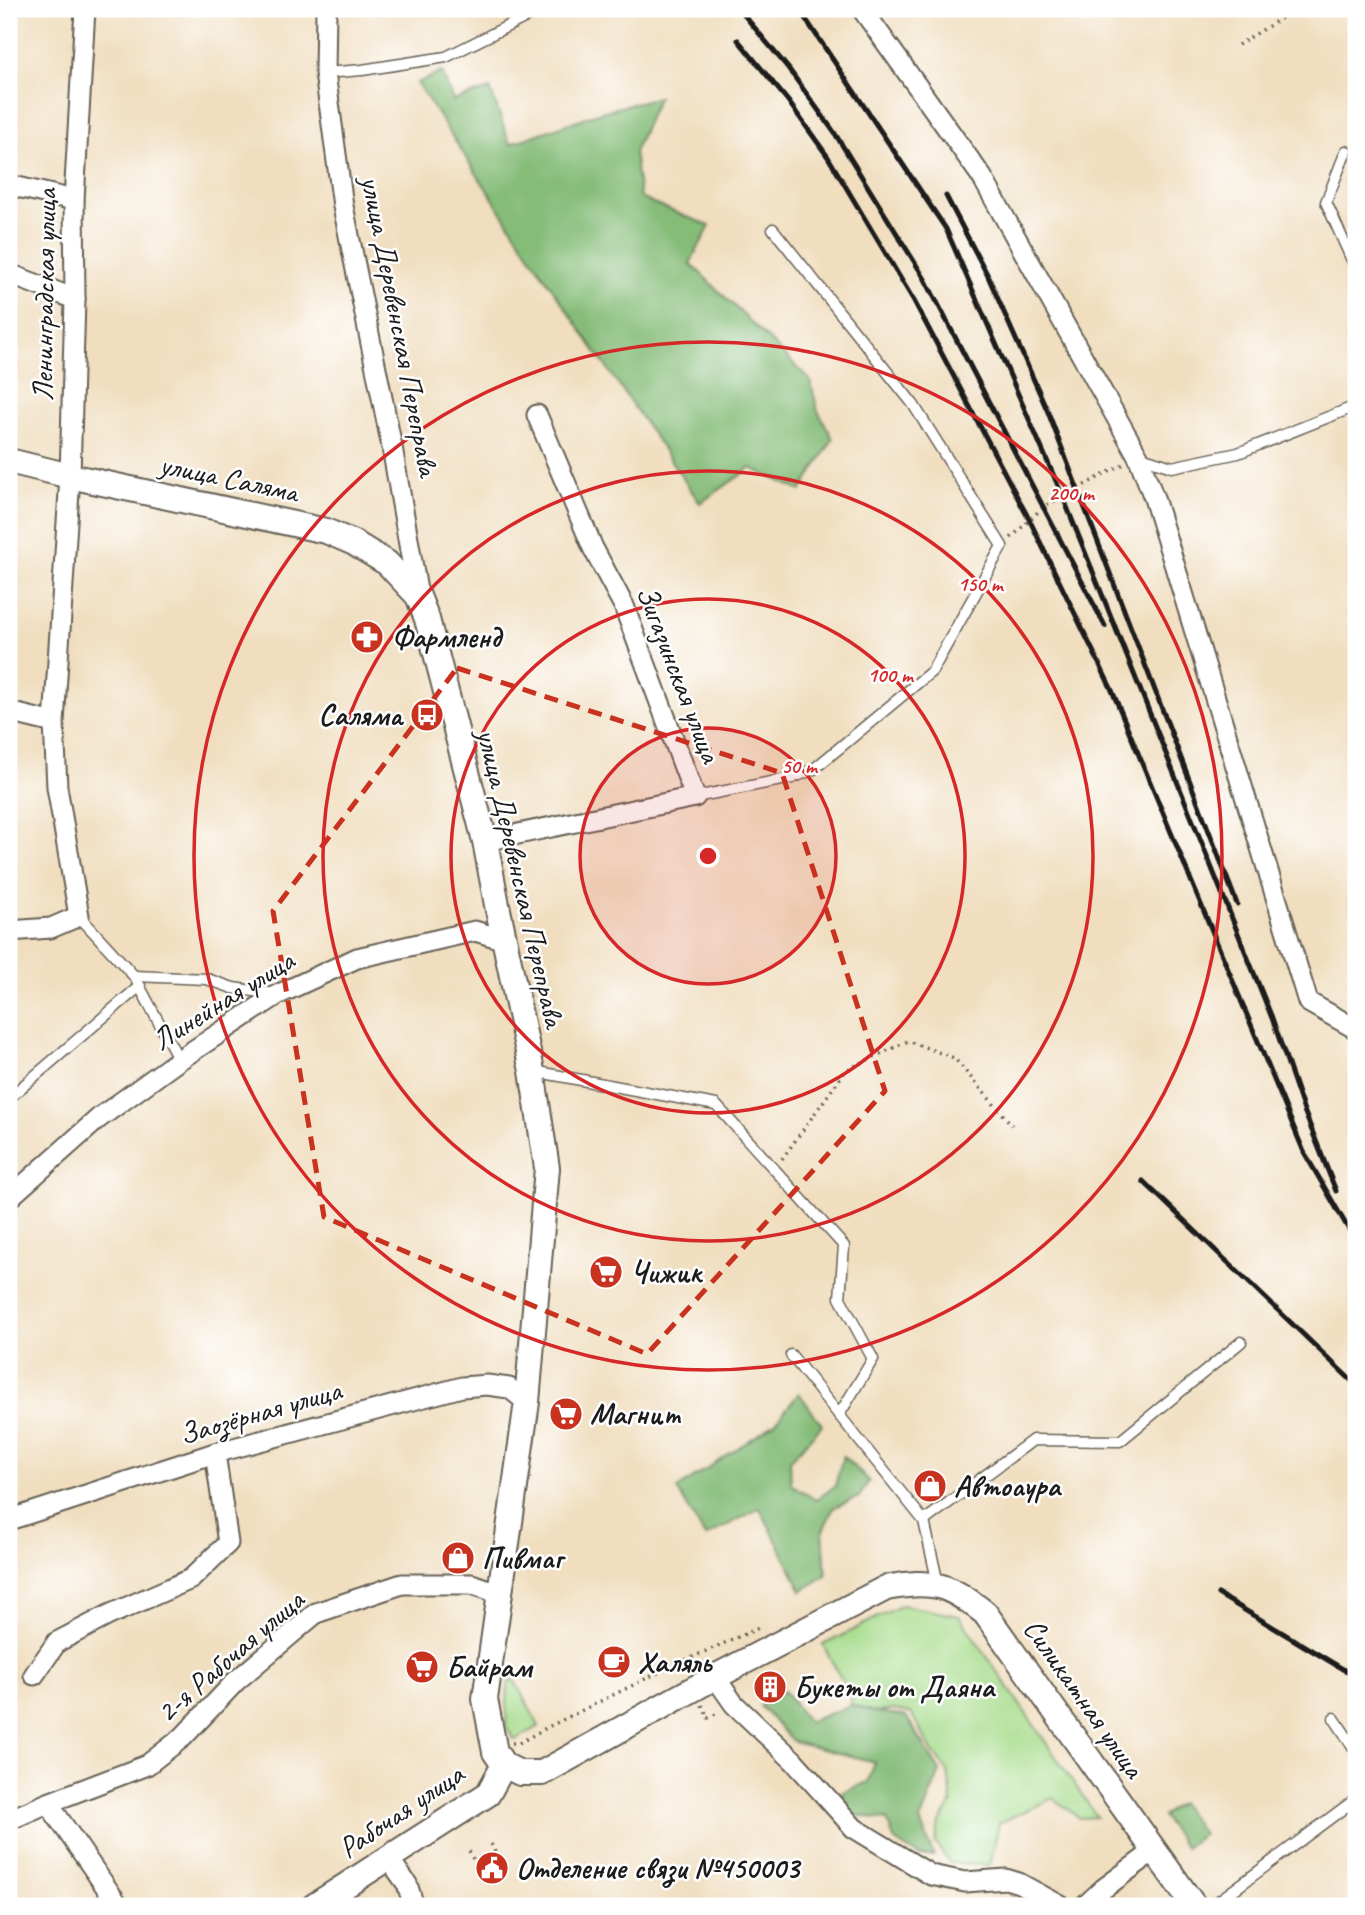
<svg xmlns="http://www.w3.org/2000/svg" width="1365" height="1915" viewBox="0 0 1365 1915" font-family="Caveat,sans-serif">
  <style>
    .green { fill: #a7dc8c; stroke: #627c54; stroke-width: 2 }
    .forest { fill: #85bc78; stroke: #506c4a; stroke-width: 2 }
    .lines { fill: none; stroke-linecap: round; stroke-linejoin: round }
    .service-casing { stroke: #666055; stroke-width: 13 }
    .minor-casing { stroke: #666055; stroke-width: 23 }
    .tertiary-casing { stroke: #666055; stroke-width: 28 }
    .path { stroke: #666055; stroke-width: 3.5; stroke-dasharray: 2 5; stroke-linecap: butt }
    .service { stroke: #fff; stroke-width: 10 }
    .minor { stroke: #fff; stroke-width: 19 }
    .tertiary { stroke: #fff; stroke-width: 24 }
    .rail { stroke: #1c1c1c; stroke-width: 5 }
    .marked { fill: none; stroke: #c8321e; stroke-width: 5; stroke-dasharray: 14 9; stroke-linejoin: round }
    .ring { fill: none; stroke: #d62828; stroke-width: 3.5 }
    .labels { text-anchor: middle; dominant-baseline: central; stroke-width: 5; stroke-linejoin: round; paint-order: stroke }
    .street-label { font-size: 30px; fill: #1c1c1c; stroke: #fff }
    .poi-label { font-size: 30px; font-weight: bold; fill: #1c1c1c; stroke: #fff; text-anchor: start }
    .centre { fill: #d62828; stroke: #fff; stroke-width: 3.5 }
    .ring-label { font-size: 21px; text-anchor: middle; font-weight: bold; fill: #d62828; stroke: #fff; stroke-width: 5; stroke-linejoin: round; paint-order: stroke }
  </style>
  <rect width="100%" height="100%" fill="#fff"/>
  <filter id="ink" filterUnits="userSpaceOnUse"><feTurbulence type="fractalNoise" baseFrequency=".0143" numOctaves="2"/><feDisplacementMap in="SourceGraphic" scale="14" xChannelSelector="R" yChannelSelector="G"/><feConvolveMatrix kernelMatrix="1 2 1 2 8 2 1 2 1" color-interpolation-filters="sRGB"/></filter>
  <filter id="wash" filterUnits="userSpaceOnUse"><feTurbulence type="fractalNoise" baseFrequency=".00686" numOctaves="4" result="noise"/><feDisplacementMap in="SourceGraphic" scale="28" xChannelSelector="R" yChannelSelector="G"/><feGaussianBlur stdDeviation="1.57" result="paint"/><feColorMatrix in="noise" values="0 0 0 0 0 0 0 0 0 0 0 0 0 0 0 0 0 1.4 0 .05"/><feComposite in="paint" operator="in"/></filter>
  <g filter="url(#wash)">
    <rect width="100%" height="100%" fill="#f0debf"/>
    <g class="green">
      <polygon points="902,1605 959,1616 1097,1817 1080,1818 1053,1798 999,1823 990,1865 950,1863 935,1843 939,1825 952,1802 948,1772 932,1751 911,1713 893,1710 875,1712 851,1705 851,1697 823,1645"/>
      <polygon points="513,1678 539,1726 515,1740 506,1727 508,1683"/>
    </g>
    <g class="forest">
      <polygon points="442,72 453,101 490,89 510,144 598,113 658,97 634,152 640,198 710,226 690,263 810,380 818,411 833,439 801,491 751,468 700,503 541,272 417,83"/>
      <polygon points="799,1393 822,1425 790,1460 791,1484 816,1500 835,1486 843,1456 869,1481 859,1497 834,1507 823,1530 826,1575 802,1591 760,1508 705,1537 677,1489 775,1423"/>
      <polygon points="784,1691 808,1722 851,1705 875,1712 906,1716 940,1771 920,1821 934,1856 919,1856 895,1841 887,1820 851,1814 842,1792 868,1782 875,1762 793,1742 760,1706"/>
      <polygon points="1180,1803 1203,1834 1185,1847 1162,1816"/>
    </g>
  </g>
  <g filter="url(#ink)">
    <g class="lines">
      <defs>
        <g id="service">
          <polyline points="325,73 362,70 446,57 542,9"/>
          <polyline points="1346,151 1326,202 1356,269"/>
          <polyline points="1138,456 1172,467 1238,453 1356,406"/>
          <polyline points="695,797 792,778 814,769 932,671 1002,546 913,404 773,229"/>
          <polyline points="79,916 134,976 179,1060"/>
          <polyline points="134,976 207,979 233,988 275,994"/>
          <polyline points="533,1071 716,1105 844,1246 840,1298 873,1359 839,1415"/>
          <polyline points="9,1098 140,986"/>
          <polyline points="791,1355 924,1521 938,1584"/>
          <polyline points="924,1521 1033,1440 1120,1441 1241,1342"/>
          <polyline points="1334,1718 1356,1751"/>
          <polyline points="1212,1906 1356,1799"/>
        </g>
        <g id="minor">
          <polyline points="326,9 325,73 343,206 392,447 418,596"/>
          <polyline points="862,9 982,177 1138,456 1154,498 1308,1002 1356,1029"/>
          <polyline points="9,185 74,200"/>
          <polyline points="9,274 75,299"/>
          <polyline points="9,712 54,723"/>
          <polyline points="485,841 695,797 624,606 593,548 537,415"/>
          <polyline points="9,931 51,928 79,916 57,787 54,723 70,476 75,299 74,200 85,9"/>
          <polyline points="9,1198 99,1118 179,1060 277,995 357,958 475,931 505,940"/>
          <polyline points="9,1520 215,1453 462,1387 487,1385 509,1388 527,1402"/>
          <polyline points="34,1675 57,1642 109,1615 191,1579 228,1543 215,1453"/>
          <polyline points="715,1677 734,1704 793,1760 854,1828 931,1875 965,1882 1006,1879 1019,1883 1061,1906"/>
          <polyline points="48,1803 119,1906"/>
          <polyline points="9,1820 48,1803 147,1765 183,1737 236,1681 316,1613 402,1584 472,1584 501,1594"/>
          <polyline points="389,1859 407,1884 414,1906"/>
          <polyline points="1085,1906 1103,1889 1154,1851"/>
        </g>
        <g id="tertiary">
          <polyline points="9,461 70,476 326,531 354,543 387,563 418,596 427,619 485,841 497,905 532,1071 547,1168 527,1402 485,1699 495,1752 504,1765"/>
          <path d="M314 1906 488 1794 504 1765 520 1773H542L715 1677 886 1588C934 1579 947 1584 985 1613L1194 1906"/>
        </g>
      </defs>
      <use href="#service" class="service-casing"/>
      <use href="#minor" class="minor-casing"/>
      <use href="#tertiary" class="tertiary-casing"/>
      <g class="path">
        <polyline points="1355,9 1356,11"/>
        <polyline points="1238,45 1296,9"/>
        <polyline points="1011,538 1043,507 1124,464"/>
        <polyline points="782,1159 846,1070 908,1041 954,1058 1012,1125"/>
        <polyline points="679,1663 761,1627"/>
        <polyline points="702,1705 708,1718 720,1712"/>
        <polyline points="512,1743 519,1743 546,1728 678,1663 684,1672"/>
        <polyline points="491,1844 501,1864 497,1865"/>
        <polyline points="469,1851 474,1861"/>
        <polyline points="971,1900 981,1906"/>
      </g>
      <use href="#service" class="service"/>
      <use href="#minor" class="minor"/>
      <use href="#tertiary" class="tertiary"/>
      <g class="rail">
        <polyline points="739,9 788,68 834,132 925,279 1105,626"/>
        <polyline points="799,9 946,229 1063,497 1272,1018 1303,1108 1336,1191"/>
        <polyline points="738,40 788,101 828,157 914,301 1030,521 1111,688 1304,1152 1356,1242"/>
        <polyline points="946,196 987,274 1048,412 1237,904"/>
        <polyline points="1143,1181 1356,1385"/>
        <polyline points="1218,1594 1356,1677"/>
      </g>
    </g>
  </g>
  <path class="marked" d="M457 668 782 773 885 1091 647 1354 324 1217 273 911Z"/>
  <circle cx="708" cy="856" r="128" fill="#d62828" fill-opacity=".12"/>
  <g class="ring">
    <circle cx="708" cy="856" r="128"/>
    <circle cx="708" cy="856" r="257"/>
    <circle cx="708" cy="856" r="385"/>
    <circle cx="708" cy="856" r="514"/>
  </g>
  <defs>
    <symbol id="pharmacy-disc" viewBox="-11 -11 22 22"><circle r="9.5" fill="#c8321e" stroke="#fff"/><path d="M-2-6h4v4h4v4h-4v4h-4v-4h-4v-4h4Z" fill="#fff"/></symbol>
    <symbol id="bus-disc" viewBox="-11 -11 22 22"><circle r="9.5" fill="#c8321e" stroke="#fff"/><path d="M-5-6H5V4H4V6H2V4H-2V6H-4V4H-5ZM-3.5-4V0h7V-4ZM-3.5 1.2v1.5H-2V1.2ZM2 1.2v1.5H3.5V1.2Z" fill="#fff"/></symbol>
    <symbol id="supermarket-disc" viewBox="-11 -11 22 22"><circle r="9.5" fill="#c8321e" stroke="#fff"/><path d="M-6-5.5h2.5l.6 2H6L4.5 2H-2.5L-4.4-4H-6ZM-1.5 3.2a1.3 1.3 0 1 0 .1 0ZM3 3.2a1.3 1.3 0 1 0 .1 0Z" fill="#fff"/></symbol>
    <symbol id="shop-disc" viewBox="-11 -11 22 22"><circle r="9.5" fill="#c8321e" stroke="#fff"/><path d="M-5-2.5h2.3a2.7 3.5 0 0 1 5.4 0H5L5.5 6h-11ZM-1.5-2.5h3a1.5 2.3 0 0 0-3 0Z" fill="#fff"/></symbol>
    <symbol id="cafe-disc" viewBox="-11 -11 22 22"><circle r="9.5" fill="#c8321e" stroke="#fff"/><path d="M-5.5-4.5H6V0H3Q3 3.5 0 3.5H-2.5Q-5.5 3.5-5.5 0ZM3-3.2v2h1.7v-2ZM-6 4.5H4V6H-6Z" fill="#fff"/></symbol>
    <symbol id="building-disc" viewBox="-11 -11 22 22"><circle r="9.5" fill="#c8321e" stroke="#fff"/><path d="M-4-6H4V6H1V3H-1V6H-4ZM-2.5-4.3h1.7v1.8h-1.7ZM.8-4.3h1.7v1.8H.8ZM-2.5-1h1.7V.8h-1.7ZM.8-1h1.7V.8H.8Z" fill="#fff"/></symbol>
    <symbol id="civic-disc" viewBox="-11 -11 22 22"><circle r="9.5" fill="#c8321e" stroke="#fff"/><path d="M-.6-6.5H3V-4.5H.6V-3L4-1V1h2V6H-6V1h2V-1L-.6-3ZM-1.2 2.5V6h2.4V2.5Z" fill="#fff"/></symbol>
  </defs>
  <g fill-rule="evenodd">
    <use href="#pharmacy-disc" x="348" y="618" width="38" height="38"/>
    <use href="#bus-disc" x="408" y="696" width="38" height="38"/>
    <use href="#supermarket-disc" x="587" y="1253" width="38" height="38"/>
    <use href="#supermarket-disc" x="547" y="1395" width="38" height="38"/>
    <use href="#shop-disc" x="911" y="1467" width="38" height="38"/>
    <use href="#shop-disc" x="439" y="1539" width="38" height="38"/>
    <use href="#cafe-disc" x="595" y="1643" width="38" height="38"/>
    <use href="#supermarket-disc" x="403" y="1648" width="38" height="38"/>
    <use href="#building-disc" x="751" y="1668" width="38" height="38"/>
    <use href="#civic-disc" x="473" y="1849" width="38" height="38"/>
  </g>
  <g class="labels">
    <g class="street-label">
      <text transform="translate(44 295) rotate(-89)">Ленинградская улица</text>
      <text transform="translate(400 326) rotate(79)">улица Деревенская Переправа</text>
      <text transform="translate(229 478) rotate(12)">улица Саляма</text>
      <text transform="translate(679 674) rotate(69)">Зигазинская улица</text>
      <text transform="translate(521 878) rotate(77)">улица Деревенская Переправа</text>
      <text transform="translate(223 1000) rotate(-32)">Линейная улица</text>
      <text transform="translate(260 1412) rotate(-16)">Заозёрная улица</text>
      <text transform="translate(230 1656) rotate(-41)">2-я Рабочая улица</text>
      <text transform="translate(1084 1698) rotate(55)">Силикатная улица</text>
      <text transform="translate(401 1811) rotate(-34)">Рабочая улица</text>
    </g>
    <g class="poi-label">
      <text x="392" y="637">Фармленд</text>
      <text x="402" y="715" text-anchor="end">Саляма</text>
      <text x="630" y="1272">Чижик</text>
      <text x="590" y="1414">Магнит</text>
      <text x="954" y="1486">Автоаура</text>
      <text x="482" y="1558">Пивмаг</text>
      <text x="638" y="1662">Халяль</text>
      <text x="446" y="1667">Байрам</text>
      <text x="794" y="1687">Букеты от Даяна</text>
      <text x="516" y="1868">Отделение связи №450003</text>
    </g>
  </g>
  <circle cx="708" cy="856" r="10" class="centre"/>
  <g class="ring-label">
    <text x="1071" y="500">200 m</text>
    <text x="980" y="591">150 m</text>
    <text x="890" y="682">100 m</text>
    <text x="799" y="773">50 m</text>
  </g>
  <rect width="1365" height="1915" fill="none" stroke="#fff" stroke-width="35"/>
</svg>
